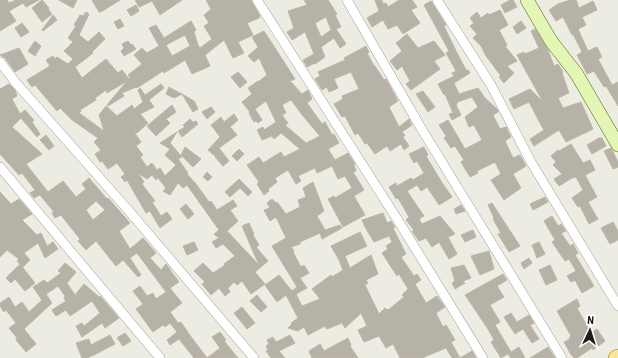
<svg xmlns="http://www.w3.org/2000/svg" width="618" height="358" viewBox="0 0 618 358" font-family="'Roboto Condensed',sans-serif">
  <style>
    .building { fill: #b6b2a7; stroke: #beb6a5; fill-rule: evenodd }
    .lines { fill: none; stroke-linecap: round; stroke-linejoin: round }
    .street-casing { stroke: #a3a3a3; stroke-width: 10 }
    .secondary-casing { stroke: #496c09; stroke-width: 14 }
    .primary-casing { stroke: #8d8107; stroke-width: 16 }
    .street { stroke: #fff; stroke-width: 9 }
    .secondary { stroke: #e3f6b6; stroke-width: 13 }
    .primary { stroke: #f7e69c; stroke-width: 15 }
  </style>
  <rect width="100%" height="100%" fill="#edece2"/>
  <g class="building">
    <polygon points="0,0 7,0 9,3 16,0 39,0 26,7 23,3 9,11 16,21 0,31"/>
    <polygon points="42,0 49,8 48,9 52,14 42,22 32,8"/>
    <polygon points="59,0 77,0 73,8"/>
    <polygon points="92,0 120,0 101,12 99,12"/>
    <polygon points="135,0 182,0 160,15 152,1 139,7"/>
    <path d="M206 0H251L260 16 259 18 247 23 253 35 238 42 244 53 233 58 224 40 205 55 210 66 192 74 185 60 164 73 163 71 137 88 136 87 122 93 124 96 108 106 107 105 127 81 107 93 106 90 95 98 96 100 80 110 81 111 79 113 104 131 99 115 106 106 117 116 132 105 134 109 143 102 138 90 140 88 145 95 161 84 164 88 149 100 154 107 140 114 148 123 137 133 134 132 141 142 136 146 143 155 140 157 147 167 152 163 157 170 160 168 165 176 176 165 165 155 170 149 160 143 177 132 170 143 182 157 178 159 188 173 187 174 196 184 209 202 211 201 217 210 233 200 237 206 230 210 238 221 227 231 259 265 242 226 249 223 254 234 253 235 259 245 256 247 268 261 255 272 265 284 251 294 242 281 237 285 234 282 228 288 230 292 225 296 219 288 211 295 202 284 205 282 194 271 203 263 213 273 225 265 224 264 235 256 223 244 216 248 212 242 219 238 214 234 219 230 187 185 183 188 178 183 170 195 163 191 166 188 158 178 156 180 152 175 147 179 138 173 144 182 142 184 155 201 152 202 161 216 167 212 172 219 160 228 150 211 146 213 127 180 125 182 121 177 125 174 117 163 108 169 102 161 100 162 95 154 101 150 94 142 98 138 72 120 60 108 57 111 35 85 32 87 27 80 50 66 46 60 53 56 55 59 57 57 68 64 73 59 64 51 73 42 68 38 76 26 74 25 80 15 83 16 86 12 89 14 79 35 88 42 99 32 105 39 92 52 93 53 75 67 82 78 106 59 118 73 122 70 129 79 130 77 128 75 142 64 134 55 142 48 147 53 159 46 149 28 156 25 164 38 191 21 196 30 194 32 198 45 200 48 212 39 204 26 209 23 204 15 211 9ZM185 35 190 46 172 56 166 45Z"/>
    <path d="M304 0H328L337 14 335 15 341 27 336 29 346 44 340 48 334 38 321 47 325 57 315 64V63L307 67 303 60 314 54 305 32 292 40 287 32 294 28 288 11 307 5ZM326 17 331 30 321 37 315 23Z"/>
    <polygon points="375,0 382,0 383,4 386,3 388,7 399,0 412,0 417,7 411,10 420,23 403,34 397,25 388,29 383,20 372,27 367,18 379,11"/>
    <polygon points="510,0 513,0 517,7 505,13 501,5"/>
    <polygon points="570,0 576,0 579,8 593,1 597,10 582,17 586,25 578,29 588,51 597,47 602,57 598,59 612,85 618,82 618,106 606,86 604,87 594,71 587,74 577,55 582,52 573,34 572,35 563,17 556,21 549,10 558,4"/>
    <polygon points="431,1 446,25 444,26 456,51 466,70 468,70 470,73 454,83 459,94 478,88 485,98 497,109 498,112 493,115 500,129 506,127 511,137 505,141 513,158 520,155 526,166 513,174 521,188 504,200 491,180 501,174 495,162 477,171 478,173 470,177 461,162 464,160 455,146 451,148 444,138 446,136 439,125 448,120 465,149 482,140 474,125 469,127 465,117 478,107 472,97 457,102 457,104 456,105 461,115 452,120 449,114 453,113 445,94 444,95 438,84 454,76 452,73 456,71 446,53 449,51 424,5"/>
    <polygon points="136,5 139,11 131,16 127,10"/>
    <polygon points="500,10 508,25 499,30 507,45 505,46 517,61 507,66 514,73 504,83 499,77 501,76 486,56 481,46 473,38 477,34 470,26 474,23 470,18 477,12 481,18 488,13 489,15"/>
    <polygon points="53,15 57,20 43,31 42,30"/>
    <polygon points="120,19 124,26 118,29 114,22"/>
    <polygon points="521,21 526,28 517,34 513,27"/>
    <polygon points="22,23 29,32 21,37 15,28"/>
    <polygon points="535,29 548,50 554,66 558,64 563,72 562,73 569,93 558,98 563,108 581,102 593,129 566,142 559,130 534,146 530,139 544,130 540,123 529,102 514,109 509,99 530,89 543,102 517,55 524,52 525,54 539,48 531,31"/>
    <path d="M264 31 295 79 290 81 302 94 308 90 312 99 307 103 322 124 325 122 332 135 334 134 339 143 328 149 335 160 348 153 355 164 354 165 356 171 353 172 364 190 354 196 365 215 343 227 328 199 334 196 335 198 352 188 345 176 338 179 332 166 317 173 315 168 298 176 301 181 296 184 288 170 275 178 277 182 268 189 269 191 264 195 257 184 259 182 247 165 259 157 263 163 281 152 284 157 300 149 281 133 274 139 272 136 262 140 257 130 263 127 264 130 276 122 266 101 255 109 262 120 258 123 256 121 254 122 249 113 250 112 242 102 252 94 248 88 258 81V82L267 75 259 58 254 62 248 56 258 47 252 37ZM291 100 303 116 320 136 306 143 285 125 288 123 282 115 286 113 282 105Z"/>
    <polygon points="407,34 418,48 434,41 445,55 434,61 440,69 411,90 406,84 410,81 402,66 397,70 390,61 402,51 396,43"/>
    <polygon points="35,41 41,46 35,56 28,51"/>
    <polygon points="128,41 131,45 132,44 136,49 124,56 121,51 124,48 122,44"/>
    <polygon points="366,46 369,52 367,53 374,66 375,66 384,80 386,79 398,101 389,107 399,127 409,119 412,125 402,132 405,135 403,137 409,146 404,150 401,144 390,151 387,146 375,154 367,143 365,144 358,133 355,135 345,116 342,117 334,104 343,99 342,96 359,89 351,72 334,79 338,88 329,92 327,87 322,90 315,79 320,76 318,72 345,60 344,58"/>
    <polygon points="19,48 28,64 15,72 5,58 0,55"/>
    <polygon points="238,72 247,82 240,88 231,77"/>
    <path d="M9 84 15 90 17 96 12 99 20 114 25 110 34 120 32 122 40 134 37 137 21 118 12 127 42 154 26 164 48 192 63 181 76 197 86 189 82 184 89 178 107 199 108 198 130 223 119 231 130 249 143 238 156 253 150 258 161 270 166 264 170 269V270L179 282 170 288 182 303 170 312 178 323 181 322 189 334 207 358H194L179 339 170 345 167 340 177 332 170 323 165 327 163 325 153 332 136 309 143 304 133 291 140 286 147 296 153 293 156 299 166 292 137 253 130 258 141 275 138 277 123 260 116 266 96 241 86 250 78 241 80 239 61 215 55 218 52 213 54 212 40 195 34 198 30 193 35 190 22 173 19 175 0 154V89ZM96 201 105 210 93 220 86 210Z"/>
    <polygon points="169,87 172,89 182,94 174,98 166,94"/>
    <polygon points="423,91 435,107 428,112 416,94"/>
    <polygon points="182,94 194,101 198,109 193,112"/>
    <polygon points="172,105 176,112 166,119 170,123 156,136 147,126"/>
    <polygon points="211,107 215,112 207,119 202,112"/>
    <polygon points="234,114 238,120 230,127 237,135 219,148 229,161 223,166 215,157 216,157 208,150 220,137 211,125 221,117 224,122"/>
    <polygon points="190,119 193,122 196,121 198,124 182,137 178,131 185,127 183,125"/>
    <polygon points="46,135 54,146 49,150 40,140"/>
    <polygon points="599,138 602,138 606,146 592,154 587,145"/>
    <polygon points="571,144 583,163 590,160 595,170 585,175 597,197 588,202 598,219 589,224 580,206 578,207 572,198 583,190 576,177 572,178 559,186 554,179 562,174 553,165 556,162 551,156 558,150 559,151"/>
    <polygon points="185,147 201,159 193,167 181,155"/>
    <polygon points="424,147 428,155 426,156 441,181 452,197 439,205 427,187 421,191 417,185 407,191 424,216 419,219 422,224 440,216 455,234 448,237 457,254 449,259 439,242 432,247 426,238 419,241 412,231 414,230 406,220 409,217 398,198 396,199 389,187 396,183 397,186 411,178 413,180 424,173 417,161 414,163 409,154"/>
    <polygon points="611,148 618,162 618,167 613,169 604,151"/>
    <polygon points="239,149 244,154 237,161 232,156"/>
    <polygon points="207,172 212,177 208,181 203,177"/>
    <polygon points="239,179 252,192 248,196 240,188 230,197 225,192"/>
    <polygon points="313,182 324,211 317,216 325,230 340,225 342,228 322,239 320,233 300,242 300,244 291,247 294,251 293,252 301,267 304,265 309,273 300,278 307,288 296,294 302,306 320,299 312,289 331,275 332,277 343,270 339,260 331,246 360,232 367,246 345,256 350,268 371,255 378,274 366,280 368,283 365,285 379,314 385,308 388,310 404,297 402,295 408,289 399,274 397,276 382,253 388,249 386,246 392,242 389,236 374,242 365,227 362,220 383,213 387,223 391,221 395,227 393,228 406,254 401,257 414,276 417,274 421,280 415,284 426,303 437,296 445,307 436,313 443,327 446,325 455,340 451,342 460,358 472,351 476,358 452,358 446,348 422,358 400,358 393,344 386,348 379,336 364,342 358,330 367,326 361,313 345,328 342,323 327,329 325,326 308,335 304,327 298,331 288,328 292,324 291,323 298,318 286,295 277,302 265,285 279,275 292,291 297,287 272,246 286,238 276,217 270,221 264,210 270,208 267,203 272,199 276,203 277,202 286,214 300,207 298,200 306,197 303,188"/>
    <polygon points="0,192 11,204 19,199 32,214 22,220 37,235 41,233 47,246 53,242 58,249 45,258 38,243 24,253 30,260 23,267 17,261 19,259 7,250 0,257"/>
    <polygon points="545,197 548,202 533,210 530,204"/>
    <polygon points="492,203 520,246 509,252 498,234 501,233 493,219 494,218 488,205"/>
    <polygon points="186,204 194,214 188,219 180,209"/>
    <polygon points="461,205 465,211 456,214 454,209"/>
    <polygon points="552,216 558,226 561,224 566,231 561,233 570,246 573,244 578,253 575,255 594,286 582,293 575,280 571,282 567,276 576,271 569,259 565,261 552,242 555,240 544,221"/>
    <polygon points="613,222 618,231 618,240 610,244 601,228"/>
    <polygon points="473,230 476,237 465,242 461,235"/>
    <polygon points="194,242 198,250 187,255 183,246"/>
    <polygon points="539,242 545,254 537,258 532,245"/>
    <polygon points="489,251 494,269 480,275 471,256"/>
    <polygon points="529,258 532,263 524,269 521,263"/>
    <polygon points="65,263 76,272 67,283 75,295 84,284 99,297 100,296 119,318 105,328 102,323 82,337 76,326 82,323 84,326 100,313 92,301 70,316 66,310 56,316 52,310 66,301 64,298 65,296 58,286 46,294 52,303 24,329 36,344 26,352 16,340 17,338 9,328 16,323 6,310 4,312 0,306 0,303 9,297 15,307 22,302 29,312 42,300 33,287 44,280 47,283 61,273 58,271"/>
    <polygon points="20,264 35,283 25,291 15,279 11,283 6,278"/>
    <polygon points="464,265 471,278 463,281 465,283 455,289 452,283 455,281 451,268"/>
    <polygon points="550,265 557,280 546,285 539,270"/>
    <polygon points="503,274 507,280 497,286 504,297 490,305 500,322 495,325 511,352 501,358 491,342 494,340 488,329 465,295"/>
    <polygon points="257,295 267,307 261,312 250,301"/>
    <polygon points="577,299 580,306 577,308 591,333 597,329 605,341 593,350 592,348 577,358 574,358 570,353 564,342 570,339 569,338 571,336 557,311"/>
    <polygon points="242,307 255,323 247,329 234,313"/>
    <polygon points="511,313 517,322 529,315 534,323 530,325 539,339 532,343 523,329 515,334 504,317"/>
    <polygon points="220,332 226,340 224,341 238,358 207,358 220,348 212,337"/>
    <polygon points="125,333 131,341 123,346 117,338"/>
    <polygon points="110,335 115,344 94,355 87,358 82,358 76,343 89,339 91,345"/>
    <polygon points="290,335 295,343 279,351 285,358 271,358 266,351 268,350 266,346 269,344 267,340 273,337 276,342"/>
    <polygon points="348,338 351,345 350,346 358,358 312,358 309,351 320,344 324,351"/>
    <polygon points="519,347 525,358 511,358 508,354"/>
    <polygon points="548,347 555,358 530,358"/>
  </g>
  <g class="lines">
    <defs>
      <g id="street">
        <polyline points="257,0 399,222 483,358"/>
        <polyline points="347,0 421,128 562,358"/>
        <polyline points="437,0 491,85 531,162 618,306"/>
        <polyline points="0,62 16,83 129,211 254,358"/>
        <polyline points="0,167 160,358"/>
      </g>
      <polyline id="secondary" points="527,0 551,41 576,73 618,145"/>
      <polyline id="primary" points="616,358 618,357"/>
    </defs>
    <use href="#street" class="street-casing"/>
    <use href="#secondary" class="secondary-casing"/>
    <use href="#primary" class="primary-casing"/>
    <use href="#street" class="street"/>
    <use href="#secondary" class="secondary"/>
    <use href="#primary" class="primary"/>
  </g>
  <g transform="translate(590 330) rotate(4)" stroke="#ffffff" stroke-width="3" paint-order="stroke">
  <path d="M0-3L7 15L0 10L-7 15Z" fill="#1c1c1c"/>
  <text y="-6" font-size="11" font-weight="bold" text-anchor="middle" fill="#1c1c1c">N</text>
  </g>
</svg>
